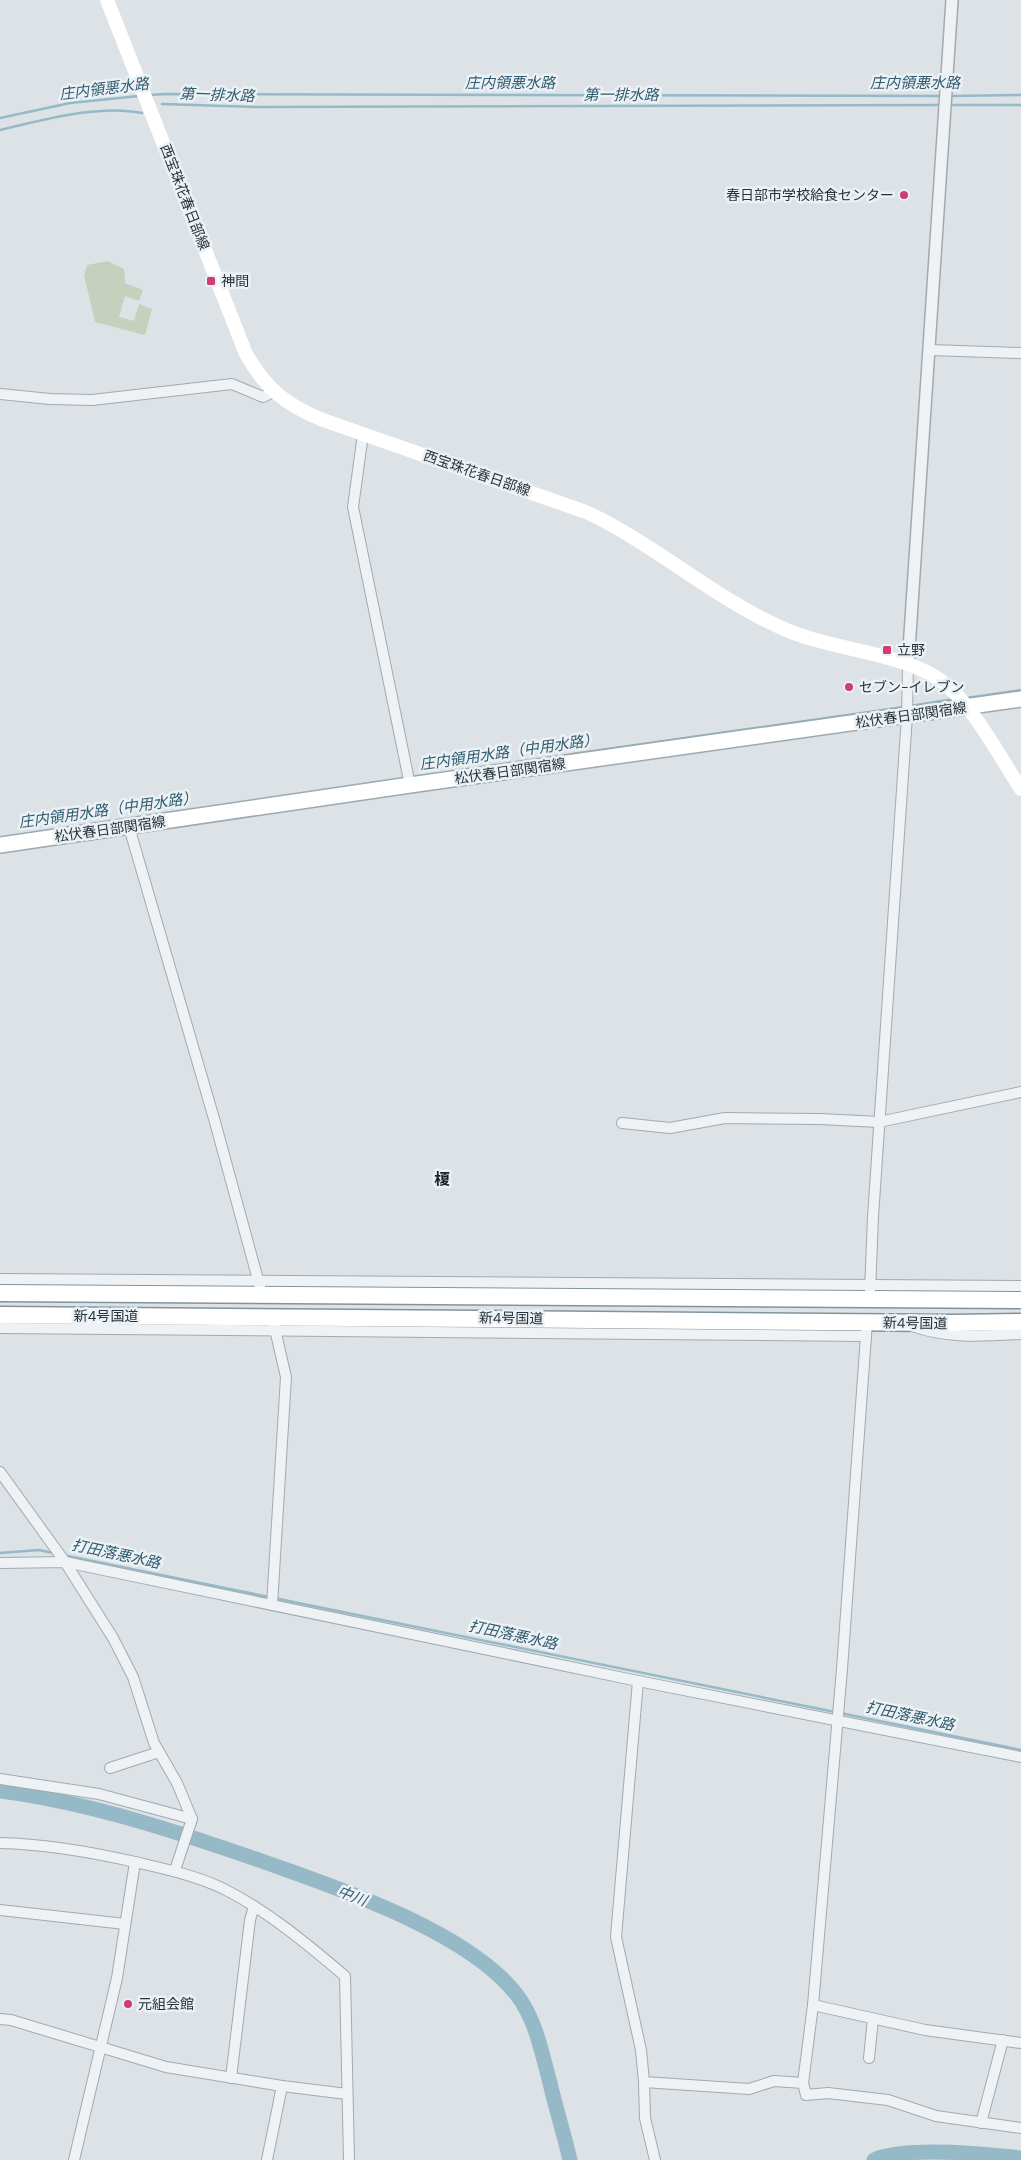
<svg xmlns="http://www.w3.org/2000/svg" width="1021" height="2160" viewBox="0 0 1021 2160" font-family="'DM Sans','Noto Sans JP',sans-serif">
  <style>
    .green { fill: #c6d0bd }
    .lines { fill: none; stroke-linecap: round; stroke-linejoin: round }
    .stream { stroke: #96b9c7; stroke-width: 2.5 }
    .river { stroke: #96b9c7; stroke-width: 15 }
    .minor-casing { stroke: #a2aab0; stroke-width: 12 }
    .tertiary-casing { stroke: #a2aab0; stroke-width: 14 }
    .primary-casing { stroke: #9ba9b2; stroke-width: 18 }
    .trunk-casing { stroke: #83939d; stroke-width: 19 }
    .minor { stroke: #eef2f5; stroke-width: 10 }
    .tertiary { stroke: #eef2f5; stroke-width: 11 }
    .secondary { stroke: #fff; stroke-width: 14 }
    .primary { stroke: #fff; stroke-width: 15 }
    .trunk { stroke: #fff; stroke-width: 16 }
    .poi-dot { fill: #ce3e74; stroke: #ebf1f4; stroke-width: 2 }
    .labels { text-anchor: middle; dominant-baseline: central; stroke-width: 5; stroke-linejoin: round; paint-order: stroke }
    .poi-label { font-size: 14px; fill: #26333c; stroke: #ebf1f4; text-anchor: start }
    .street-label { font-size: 14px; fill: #26333c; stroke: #ebf1f4 }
    .water-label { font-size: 15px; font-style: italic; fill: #305b70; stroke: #ebf1f4 }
    .quarter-label { font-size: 16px; font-weight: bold; fill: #18242d; stroke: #ebf1f4 }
  </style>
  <rect width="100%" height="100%" fill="#dce2e6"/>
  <polygon class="green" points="108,261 124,269 125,283 143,290 139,301 125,296 119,317 134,321 139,304 152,309 145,335 95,322 84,275 87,265"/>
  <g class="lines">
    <g class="stream">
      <polyline points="150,95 165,94 941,96"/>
      <polyline points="949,96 1021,95"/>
      <polyline points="162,104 257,107 942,105"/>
      <polyline points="948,105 1021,105"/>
      <polyline points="0,118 70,103 139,96"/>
      <path d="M0 130C43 120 99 104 142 113"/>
      <polyline points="966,698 1021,690"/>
      <polyline points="910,706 954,699"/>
      <polyline points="573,754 904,707"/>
      <polyline points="0,1553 39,1550 53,1553"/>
      <polyline points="63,1555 269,1597"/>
      <polyline points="274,1598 835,1712"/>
      <polyline points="840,1713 1021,1750"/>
    </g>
    <g class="river">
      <path d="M0 1791C93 1803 184 1834 273 1865 346 1891 469 1933 517 1995 536 2020 542 2054 550 2083 556 2109 564 2134 570 2160"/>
      <path d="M874 2160C905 2146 986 2154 1021 2158"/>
    </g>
    <defs>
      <g id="minor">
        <polyline points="930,350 1021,353"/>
        <polyline points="0,394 50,399 92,400 232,384 263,397 273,392"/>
        <polyline points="363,434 353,507 410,785"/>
        <polyline points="129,827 215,1122 260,1287"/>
        <polyline points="622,1123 670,1128 725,1118 820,1119 879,1122 1021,1092"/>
        <polyline points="0,1279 1021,1286"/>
        <polyline points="870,1292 873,1217 907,716 908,665"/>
        <polyline points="867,1322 842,1669 813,2005 803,2083 806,2095 828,2093 888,2100 936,2116 1021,2128"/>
        <path d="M912 1326C947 1339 984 1336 1021 1334"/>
        <polyline points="0,1328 866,1336"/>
        <polyline points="0,1472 65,1562 113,1638 133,1677 154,1743 177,1783 192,1819 175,1870"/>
        <polyline points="0,1563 65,1562 638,1681 1021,1757"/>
        <polyline points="272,1605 286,1377 274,1325"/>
        <polyline points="638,1681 616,1937 641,2050 644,2082 749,2089 774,2081 803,2083"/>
        <polyline points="110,1768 159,1752"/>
        <polyline points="0,1779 99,1794 192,1819"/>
        <path d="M0 1843C45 1844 91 1852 135 1862 165 1869 194 1875 222 1888 268 1911 307 1944 345 1976L349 2160"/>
        <polyline points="0,1910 125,1924"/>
        <polyline points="813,2005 925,2030 1021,2043"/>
        <polyline points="0,2019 11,2020 166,2067 282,2086 347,2094"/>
        <polyline points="869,2058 873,2019"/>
        <polyline points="231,2078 250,1920 254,1906"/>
        <polyline points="644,2082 645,2118 655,2160"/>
        <polyline points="981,2123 1003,2040"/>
        <polyline points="74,2160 117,1978 135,1862"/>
        <polyline points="267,2160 282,2086"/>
      </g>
      <polyline id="tertiary" points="908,665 952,0"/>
      <polyline id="primary" points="0,845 410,785 1021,699"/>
      <g id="trunk">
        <polyline points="0,1293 1021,1300"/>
        <polyline points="0,1315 953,1323 1021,1322"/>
      </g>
    </defs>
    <use href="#minor" class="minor-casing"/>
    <use href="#tertiary" class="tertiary-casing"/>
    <use href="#primary" class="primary-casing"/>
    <use href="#trunk" class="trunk-casing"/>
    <use href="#minor" class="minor"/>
    <use href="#tertiary" class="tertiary"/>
    <path class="secondary" d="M107 0 246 354C266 389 286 405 323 420L586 512C655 544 712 597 782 628 829 650 895 651 937 678 970 699 999 756 1021 789"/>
    <use href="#primary" class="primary"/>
    <use href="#trunk" class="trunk"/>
  </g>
  <g class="poi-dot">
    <circle cx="904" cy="195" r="5"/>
    <rect x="206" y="276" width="10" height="10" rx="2.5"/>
    <rect x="882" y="645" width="10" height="10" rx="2.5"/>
    <circle cx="849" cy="687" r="5"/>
    <circle cx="128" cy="2004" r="5"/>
  </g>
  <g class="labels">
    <g class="poi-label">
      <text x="894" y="195" text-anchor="end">春日部市学校給食センター</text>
      <text x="221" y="281">神間</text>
      <text x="897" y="650">立野</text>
      <text x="859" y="687">セブン-イレブン</text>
      <text x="138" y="2004">元組会館</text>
    </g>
    <g class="street-label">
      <text transform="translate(185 197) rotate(69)">西宝珠花春日部線</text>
      <text transform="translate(477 473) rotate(19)">西宝珠花春日部線</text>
      <text transform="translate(911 715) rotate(-8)">松伏春日部関宿線</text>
      <text transform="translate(510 771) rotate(-8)">松伏春日部関宿線</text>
      <text transform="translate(110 829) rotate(-8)">松伏春日部関宿線</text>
      <text x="106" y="1316">新4号国道</text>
      <text transform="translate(511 1318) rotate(1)">新4号国道</text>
      <text transform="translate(915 1323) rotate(1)">新4号国道</text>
    </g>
    <g class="water-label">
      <text x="510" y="83">庄内領悪水路</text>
      <text x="915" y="83">庄内領悪水路</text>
      <text transform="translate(104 89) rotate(-7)">庄内領悪水路</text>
      <text transform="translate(217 95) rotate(2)">第一排水路</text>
      <text x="621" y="95">第一排水路</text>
      <text transform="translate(509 752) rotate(-8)">庄内領用水路（中用水路）</text>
      <text transform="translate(108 810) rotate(-8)">庄内領用水路（中用水路）</text>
      <text transform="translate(116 1554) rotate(12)">打田落悪水路</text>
      <text transform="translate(513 1635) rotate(12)">打田落悪水路</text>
      <text transform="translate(910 1716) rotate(12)">打田落悪水路</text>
      <text transform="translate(352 1896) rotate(21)">中川</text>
    </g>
    <g class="quarter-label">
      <text x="442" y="1179">榎</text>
    </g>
  </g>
</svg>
